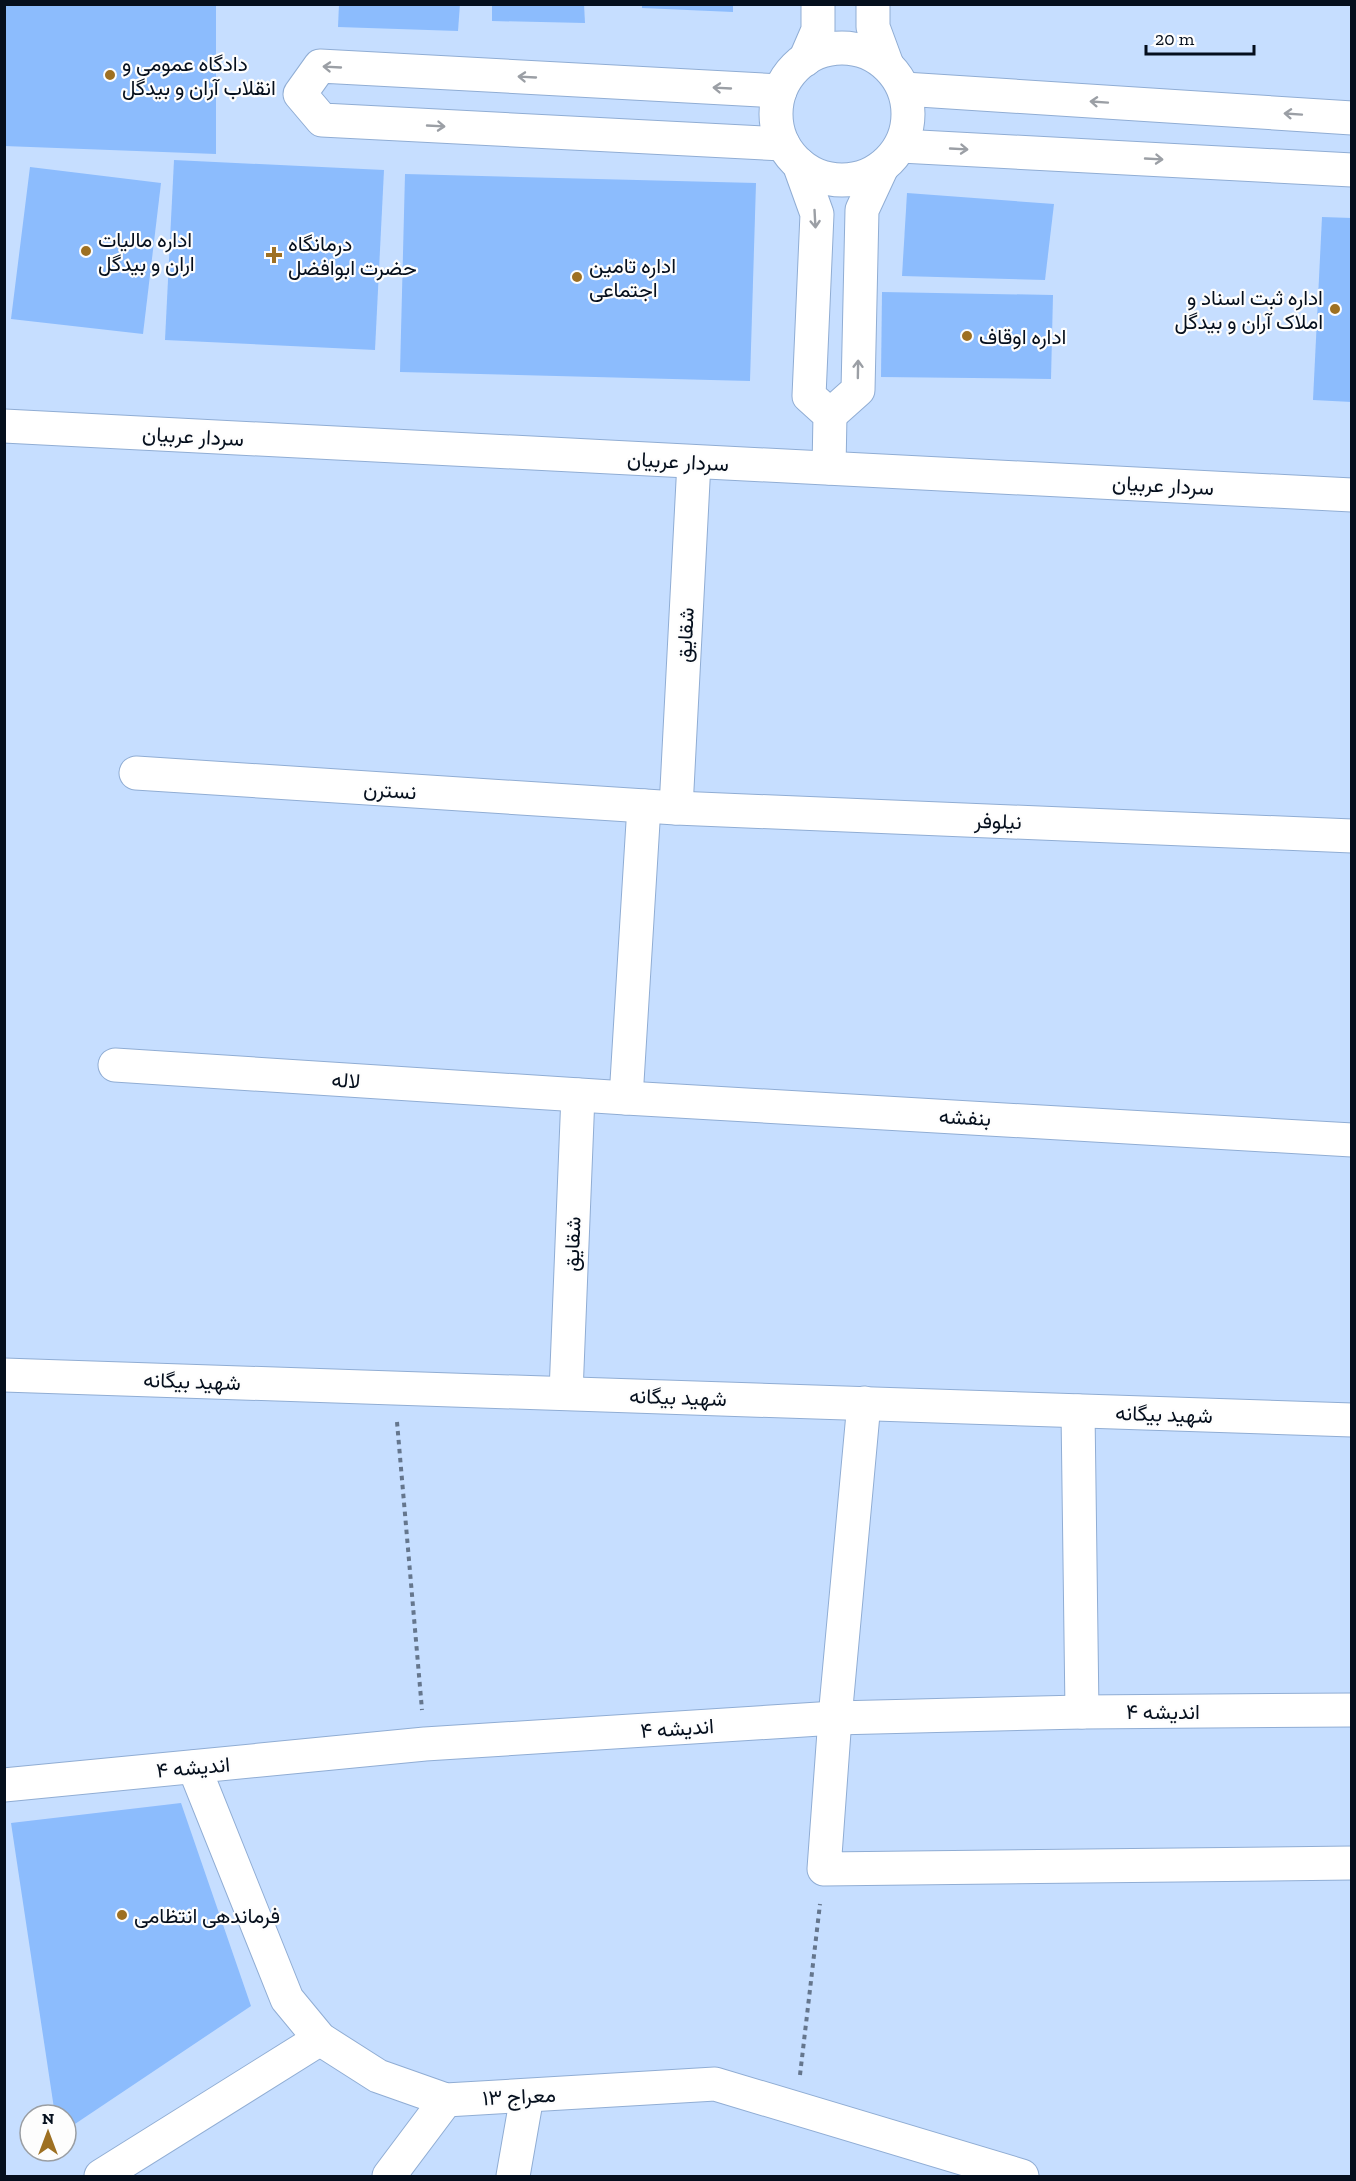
<svg xmlns="http://www.w3.org/2000/svg" width="1356" height="2181" viewBox="0 0 1356 2181" font-family="'Zilla Slab',Vazirmatn,serif">
  <style>
    .building { fill: #8cbcfd }
    .lines { fill: none; stroke-linecap: round; stroke-linejoin: round }
    .street-casing { stroke: #90add4; stroke-width: 35 }
    .path { stroke: #65768d; stroke-width: 4; stroke-dasharray: 4.5 4.5; stroke-linecap: butt }
    .street { stroke: #fff; stroke-width: 33 }
    .oneway { stroke: #9b9fa5 }
    .poi-dot { fill: #9e7022; stroke: #fdfdfd; stroke-width: 2 }
    .labels { text-anchor: middle; dominant-baseline: central; stroke-width: 4.5; stroke-linejoin: round; paint-order: stroke }
    .poi-label { font-size: 21px; fill: #050f1d; stroke: #fdfdfd; text-anchor: start }
    .street-label { font-size: 21px; fill: #050f1d; stroke: #fdfdfd }
  </style>
  <rect width="100%" height="100%" fill="#c6deff"/>
  <g class="building">
    <polygon points="4,4 216,4 216,154 4,146"/>
    <polygon points="339,4 460,4 458,31 338,27"/>
    <polygon points="492,4 584,4 585,23 492,21"/>
    <polygon points="642,4 733,4 733,12 642,8"/>
    <polygon points="174,160 384,170 375,350 165,340"/>
    <polygon points="30,167 161,183 143,334 11,319"/>
    <polygon points="405,174 756,183 750,381 400,372"/>
    <polygon points="907,193 1054,204 1045,280 902,276"/>
    <polygon points="1322,217 1352,218 1352,402 1313,400"/>
    <polygon points="882,292 1053,295 1051,379 881,377"/>
    <polygon points="181,1803 251,2006 66,2130 66,2115 55,2115 11,1823"/>
  </g>
  <g class="lines">
    <defs>
      <g id="street">
        <polyline points="873,4 873,27 887,65"/>
        <circle cx="842" cy="114" r="66"/>
        <polyline points="805,60 818,30 818,4"/>
        <polyline points="904,89 1352,118"/>
        <polyline points="780,91 320,66 300,94 322,120 783,144"/>
        <polyline points="901,146 1352,170"/>
        <polyline points="799,164 817,214 809,396 830,415 829,468"/>
        <polyline points="830,415 858,390 862,210 882,167"/>
        <polyline points="4,426 1352,495"/>
        <polyline points="136,773 676,808 1352,836"/>
        <polyline points="676,808 694,462"/>
        <polyline points="115,1065 626,1098 1352,1140"/>
        <polyline points="626,1098 644,806"/>
        <polyline points="4,1375 1352,1420"/>
        <polyline points="566,1393 578,1095"/>
        <polyline points="864,1403 835,1718 824,1869 1352,1863"/>
        <polyline points="1078,1411 1082,1712"/>
        <polyline points="194,1767 287,1999 320,2039 378,2076 446,2100 715,2084 1022,2176"/>
        <polyline points="4,1785 425,1744 835,1718 1082,1712 1352,1710"/>
        <polyline points="101,2176 320,2039"/>
        <polyline points="389,2176 446,2100"/>
        <polyline points="513,2176 527,2096"/>
      </g>
    </defs>
    <use href="#street" class="street-casing"/>
    <g class="path">
      <polyline points="397,1422 422,1710"/>
      <polyline points="800,2075 820,1904"/>
    </g>
    <use href="#street" class="street"/>
  </g>
  <defs><path id="oneway-shaft" d="M-6 0H5M1.5-3L5.5 0L1.5 3" fill="none" stroke-width="1.6" stroke-linecap="round" stroke-linejoin="round" transform="scale(1.5)"/></defs>
  <g class="oneway">
    <use href="#oneway-shaft" transform="translate(332 67) rotate(-177)"/>
    <use href="#oneway-shaft" transform="translate(527 77) rotate(-177)"/>
    <use href="#oneway-shaft" transform="translate(722 88) rotate(-177)"/>
    <use href="#oneway-shaft" transform="translate(1099 102) rotate(-176)"/>
    <use href="#oneway-shaft" transform="translate(1293 114) rotate(-176)"/>
    <use href="#oneway-shaft" transform="translate(436 126) rotate(3)"/>
    <use href="#oneway-shaft" transform="translate(959 149) rotate(3)"/>
    <use href="#oneway-shaft" transform="translate(1154 159) rotate(3)"/>
    <use href="#oneway-shaft" transform="translate(815 219) rotate(87)"/>
    <use href="#oneway-shaft" transform="translate(858 369) rotate(-89)"/>
  </g>
  <g class="poi-dot">
    <circle cx="110" cy="75" r="6"/>
    <circle cx="86" cy="251" r="6"/>
    <path d="M271 246h6v6h6v6h-6v6h-6v-6h-6v-6h6z"/>
    <circle cx="577" cy="277" r="6"/>
    <circle cx="1335" cy="309" r="6"/>
    <circle cx="967" cy="336" r="6"/>
    <circle cx="122" cy="1915" r="6"/>
  </g>
  <g class="labels">
    <g class="poi-label">
      <text x="122" y="63">دادگاه عمومی و<tspan x="122" dy="24">انقلاب آران و بیدگل</tspan></text>
      <text x="98" y="239">اداره مالیات<tspan x="98" dy="24">اران و بیدگل</tspan></text>
      <text x="288" y="243">درمانگاه<tspan x="288" dy="24">حضرت ابوافضل</tspan></text>
      <text x="589" y="265">اداره تامین<tspan x="589" dy="24">اجتماعی</tspan></text>
      <text x="1323" y="297" text-anchor="end">اداره ثبت اسناد و<tspan x="1323" dy="24">املاک آران و بیدگل</tspan></text>
      <text x="979" y="336">اداره اوقاف</text>
      <text x="134" y="1915">فرماندهی انتظامی</text>
    </g>
    <g class="street-label">
      <text transform="translate(193 436) rotate(3)">سردار عربیان</text>
      <text transform="translate(678 461) rotate(3)">سردار عربیان</text>
      <text transform="translate(1163 485) rotate(3)">سردار عربیان</text>
      <text transform="translate(685 635) rotate(-87)">شقایق</text>
      <text transform="translate(390 790) rotate(4)">نسترن</text>
      <text transform="translate(998 821) rotate(2)">نیلوفر</text>
      <text transform="translate(346 1080) rotate(4)">لاله</text>
      <text transform="translate(965 1117) rotate(3)">بنفشه</text>
      <text transform="translate(572 1244) rotate(-88)">شقایق</text>
      <text transform="translate(192 1381) rotate(2)">شهید بیگانه</text>
      <text transform="translate(678 1397) rotate(2)">شهید بیگانه</text>
      <text transform="translate(1164 1414) rotate(2)">شهید بیگانه</text>
      <text x="1163" y="1711">اندیشه ۴</text>
      <text transform="translate(677 1728) rotate(-4)">اندیشه ۴</text>
      <text transform="translate(193 1767) rotate(-5)">اندیشه ۴</text>
      <text transform="translate(519 2096) rotate(-3)">معراج ۱۳</text>
    </g>
  </g>
  <rect width="1356" height="2181" fill="none" stroke="#050f1d" stroke-width="12"/>
  <g transform="translate(48 2133)"><circle r="28" fill="#fdfdfd" stroke="#9a9ea3" stroke-width="1.5"/>
  <path d="M0-4.5L10 22L0 15L-10 22Z" fill="#9e7022"/>
  <text y="-9" font-size="16" font-weight="bold" text-anchor="middle" fill="#050f1d">N</text>
  </g>
  <path d="M1146 45v9h108v-9" fill="none" stroke="#050f1d" stroke-width="3"/>
  <text x="1155" y="45" font-size="18" fill="#050f1d" stroke="#fdfdfd" stroke-width="4.5" paint-order="stroke">20 m</text>
</svg>
